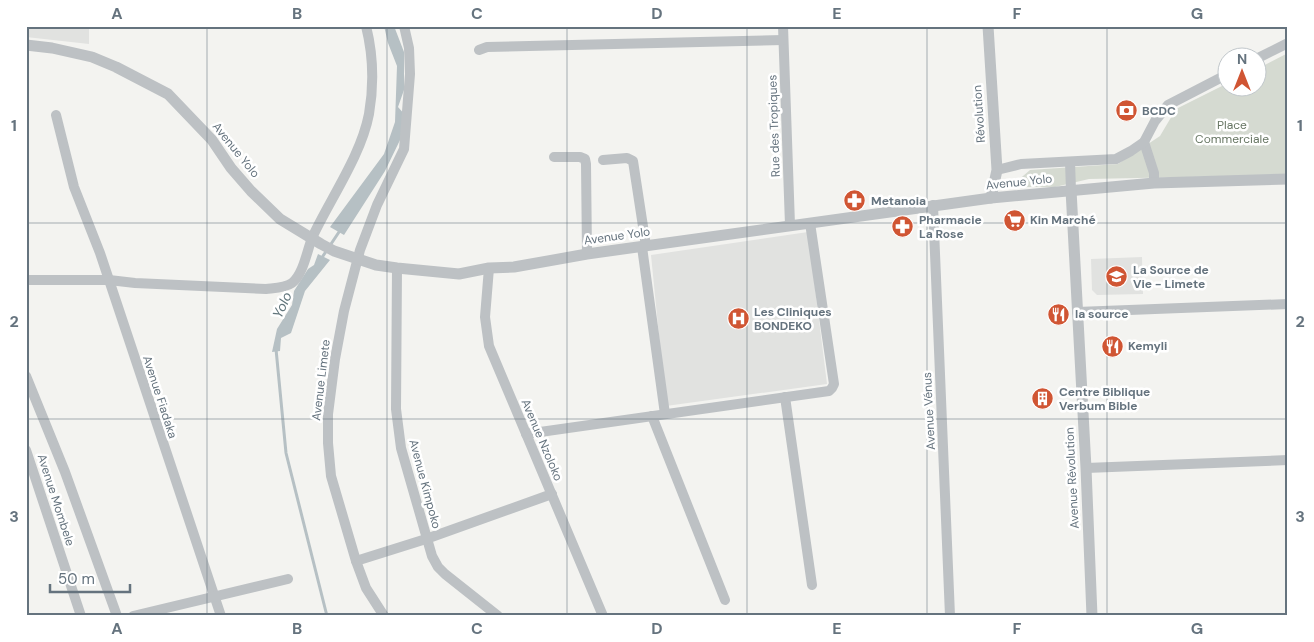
<svg xmlns="http://www.w3.org/2000/svg" width="1314" height="642" viewBox="0 0 1314 642" font-family="'DM Sans',sans-serif">
  <style>
    .built { fill: #e1e2e0 }
    .green { fill: #d5dad1 }
    .water { fill: #b6c0c4 }
    .lines { fill: none; stroke-linecap: round; stroke-linejoin: round }
    .stream { stroke: #b6c0c4; stroke-width: 3 }
    .minor { stroke: #bdc1c4; stroke-width: 10 }
    .tertiary { stroke: #bdc1c4; stroke-width: 11 }
    .grid { fill: none; stroke: #65737e; stroke-width: 1; stroke-opacity: 0.55 }
    .labels { text-anchor: middle; dominant-baseline: central; stroke-width: 5; stroke-linejoin: round; paint-order: stroke }
    .poi-label { font-size: 12px; font-weight: bold; fill: #65737e; stroke: #fff; text-anchor: start }
    .street-label { font-size: 12px; fill: #65737e; stroke: #fff }
    .park-label { font-size: 12px; fill: #677663; stroke: #fff }
    .water-label { font-size: 14px; font-style: italic; fill: #61757b; stroke: #fff }
    .neatline { fill: none; stroke: #65737e; stroke-width: 2 }
    .grid-label { font-size: 16px; text-anchor: middle; font-weight: bold; fill: #65737e }
  </style>
  <rect width="100%" height="100%" fill="#f3f3f0"/>
  <g class="built">
    <polygon points="26,26 89,26 89,44 26,37"/>
    <polygon points="808,232 827,384 666,406 651,255"/>
    <polygon points="1142,257 1143,294 1097,295 1092,290 1091,259"/>
  </g>
  <polygon class="green" points="1288,53 1288,175 1089,179 1055,187 1010,187 1030,170 1118,164 1160,136 1176,109 1226,84 1226,88 1256,88 1257,69"/>
  <g class="water">
    <polygon points="384,26 394,26 404,52 404,90 398,107 405,115 401,138 385,171 344,235 330,227 384,154 395,122 397,66 388,43"/>
    <polygon points="318,254 330,260 305,291 291,333 281,338 280,351 272,352 277,329 292,305 294,291 308,269 314,265"/>
  </g>
  <g class="lines">
    <g class="stream">
      <polyline points="321,259 341,229"/>
      <polyline points="276,349 286,453 327,616"/>
    </g>
    <g class="minor">
      <polyline points="783,26 790,225"/>
      <polyline points="479,50 487,47 783,40"/>
      <polyline points="1256,59 1288,43"/>
      <polyline points="56,115 74,187 100,253 221,616"/>
      <polyline points="1144,142 1154,173 1154,183"/>
      <polyline points="554,157 580,157 585,159 586,164 587,254"/>
      <polyline points="603,160 627,158 633,161 646,246"/>
      <polyline points="1070,162 1071,190"/>
      <polyline points="997,170 1021,164 1116,159 1131,151 1144,142 1155,121 1168,105 1226,75"/>
      <polyline points="933,205 950,616"/>
      <polyline points="642,247 665,414"/>
      <polyline points="397,268 396,409 401,448 432,556 438,567 445,574 498,616"/>
      <polyline points="489,268 485,317 489,346 603,616"/>
      <path d="M26 280H109L135 283 266 289C274 288 285 288 292 283 303 275 307 251 312 238 330 199 361 156 369 114 374 85 373 54 366 26"/>
      <polyline points="1077,312 1288,304"/>
      <polyline points="26,376 65,472 117,616"/>
      <polyline points="785,397 812,585"/>
      <polyline points="652,416 725,600"/>
      <polyline points="526,434 829,391 832,388 834,384 810,223"/>
      <polyline points="26,450 81,616"/>
      <polyline points="1086,468 1288,460"/>
      <polyline points="356,561 426,539 552,494"/>
      <polyline points="133,616 288,579"/>
      <polyline points="384,616 366,588 356,561 331,476 328,443 328,414 335,359 344,311 360,250 377,205 404,149 410,74 409,48 404,26"/>
    </g>
    <g class="tertiary">
      <polyline points="988,26 997,170 991,198"/>
      <polyline points="26,45 52,48 92,57 116,67 168,94 212,140 231,168 251,191 280,219 321,244 334,251 376,265 397,268 459,274 489,268 514,267 587,254 991,198 1154,183 1288,179"/>
      <polyline points="1071,190 1086,468 1092,616"/>
    </g>
  </g>
  <path class="grid" d="M207 26V616M387 26V616M567 26V616M747 26V616M927 26V616M1107 26V616M26 223H1288M26 419H1288"/>
  <defs>
    <symbol id="bank-disc" viewBox="-11 -11 22 22"><circle r="9.5" fill="#d05533" stroke="#fff"/><path d="M-6-4H6V4H-6ZM0-2.3a2.3 2.3 0 1 0 0 4.6a2.3 2.3 0 1 0 0-4.6Z" fill="#fff"/></symbol>
    <symbol id="pharmacy-disc" viewBox="-11 -11 22 22"><circle r="9.5" fill="#d05533" stroke="#fff"/><path d="M-2-6h4v4h4v4h-4v4h-4v-4h-4v-4h4Z" fill="#fff"/></symbol>
    <symbol id="supermarket-disc" viewBox="-11 -11 22 22"><circle r="9.5" fill="#d05533" stroke="#fff"/><path d="M-6-5.5h2.5l.6 2H6L4.5 2H-2.5L-4.4-4H-6ZM-1.5 3.2a1.3 1.3 0 1 0 .1 0ZM3 3.2a1.3 1.3 0 1 0 .1 0Z" fill="#fff"/></symbol>
    <symbol id="school-disc" viewBox="-11 -11 22 22"><circle r="9.5" fill="#d05533" stroke="#fff"/><path d="M0-5L7-2L0 1L-7-2ZM-4 1L0 2.5L4 1V4Q0 6-4 4Z" fill="#fff"/></symbol>
    <symbol id="restaurant-disc" viewBox="-11 -11 22 22"><circle r="9.5" fill="#d05533" stroke="#fff"/><path d="M-5-6h1v4h1v-4h1v4h1v-4h1v5L-1.5 .5V6h-2V.5L-5-1ZM5-6V6H3V1.5H1.5Q1.5-4 5-6Z" fill="#fff"/></symbol>
    <symbol id="hospital-disc" viewBox="-11 -11 22 22"><circle r="9.5" fill="#d05533" stroke="#fff"/><path d="M-5-5h3v3.5h4V-5h3V5h-3V1.5h-4V5h-3Z" fill="#fff"/></symbol>
    <symbol id="building-disc" viewBox="-11 -11 22 22"><circle r="9.5" fill="#d05533" stroke="#fff"/><path d="M-4-6H4V6H1V3H-1V6H-4ZM-2.5-4.3h1.7v1.8h-1.7ZM.8-4.3h1.7v1.8H.8ZM-2.5-1h1.7V.8h-1.7ZM.8-1h1.7V.8H.8Z" fill="#fff"/></symbol>
  </defs>
  <g fill-rule="evenodd">
    <use href="#bank-disc" x="1114" y="98" width="25" height="25"/>
    <use href="#pharmacy-disc" x="842" y="188" width="25" height="25"/>
    <use href="#supermarket-disc" x="1002" y="208" width="25" height="25"/>
    <use href="#pharmacy-disc" x="890" y="214" width="25" height="25"/>
    <use href="#school-disc" x="1104" y="264" width="25" height="25"/>
    <use href="#restaurant-disc" x="1046" y="302" width="25" height="25"/>
    <use href="#hospital-disc" x="726" y="306" width="25" height="25"/>
    <use href="#restaurant-disc" x="1100" y="334" width="25" height="25"/>
    <use href="#building-disc" x="1030" y="386" width="25" height="25"/>
  </g>
  <g class="labels">
    <g class="poi-label">
      <text x="1142" y="111">BCDC</text>
      <text x="871" y="201">Metanoia</text>
      <text x="919" y="220">Pharmacie<tspan x="919" dy="14">La Rose</tspan></text>
      <text x="1030" y="220">Kin Marché</text>
      <text x="1133" y="270">La Source de<tspan x="1133" dy="14">Vie - Limete</tspan></text>
      <text x="754" y="312">Les Cliniques<tspan x="754" dy="14">BONDEKO</tspan></text>
      <text x="1075" y="314">la source</text>
      <text x="1128" y="346">Kemyli</text>
      <text x="1059" y="392">Centre Biblique<tspan x="1059" dy="14">Verbum Bible</tspan></text>
    </g>
    <g class="street-label">
      <text transform="translate(979 114) rotate(-94)">Révolution</text>
      <text transform="translate(774 126) rotate(-92)">Rue des Tropiques</text>
      <text transform="translate(236 150) rotate(51)">Avenue Yolo</text>
      <text transform="translate(1019 182) rotate(-6)">Avenue Yolo</text>
      <text transform="translate(617 236) rotate(-8)">Avenue Yolo</text>
      <text transform="translate(321 380) rotate(-83)">Avenue Limete</text>
      <text transform="translate(160 397) rotate(72)">Avenue Fiadaka</text>
      <text transform="translate(929 411) rotate(-93)">Avenue Vénus</text>
      <text transform="translate(542 440) rotate(67)">Avenue Nzoloko</text>
      <text transform="translate(1072 478) rotate(-93)">Avenue Révolution</text>
      <text transform="translate(425 484) rotate(75)">Avenue Kimpoko</text>
      <text transform="translate(56 500) rotate(72)">Avenue Mombele</text>
    </g>
    <g class="park-label">
      <text x="1232" y="125">Place<tspan x="1232" dy="14">Commerciale</tspan></text>
    </g>
    <g class="water-label">
      <text transform="translate(282 305) rotate(-66)">Yolo</text>
    </g>
  </g>
  <rect width="1314" height="642" fill="none" stroke="#ffffff" stroke-width="55"/>
  <g transform="translate(1242 72)"><circle r="24" fill="#ffffff" stroke="#c1c7cb"/>
  <path d="M0-4L9 19L0 12L-9 19Z" fill="#d05533"/>
  <text y="-8" font-size="14" font-weight="bold" text-anchor="middle" fill="#65737e">N</text>
  </g>
  <path d="M50 584v8h80v-8" fill="none" stroke="#65737e" stroke-width="2.5"/>
  <text x="58" y="584" font-size="15" fill="#65737e" stroke="#ffffff" stroke-width="4" paint-order="stroke">50 m</text>
  <rect x="28" y="28" width="1258" height="586" class="neatline"/>
  <g class="grid-label">
    <text x="117" y="19">A</text>
    <text x="297" y="19">B</text>
    <text x="477" y="19">C</text>
    <text x="657" y="19">D</text>
    <text x="837" y="19">E</text>
    <text x="1017" y="19">F</text>
    <text x="1197" y="19">G</text>
    <text x="14" y="131">1</text>
    <text x="1300" y="131">1</text>
    <text x="14" y="327">2</text>
    <text x="1300" y="327">2</text>
    <text x="14" y="522">3</text>
    <text x="1300" y="522">3</text>
    <text x="117" y="634">A</text>
    <text x="297" y="634">B</text>
    <text x="477" y="634">C</text>
    <text x="657" y="634">D</text>
    <text x="837" y="634">E</text>
    <text x="1017" y="634">F</text>
    <text x="1197" y="634">G</text>
  </g>
</svg>
